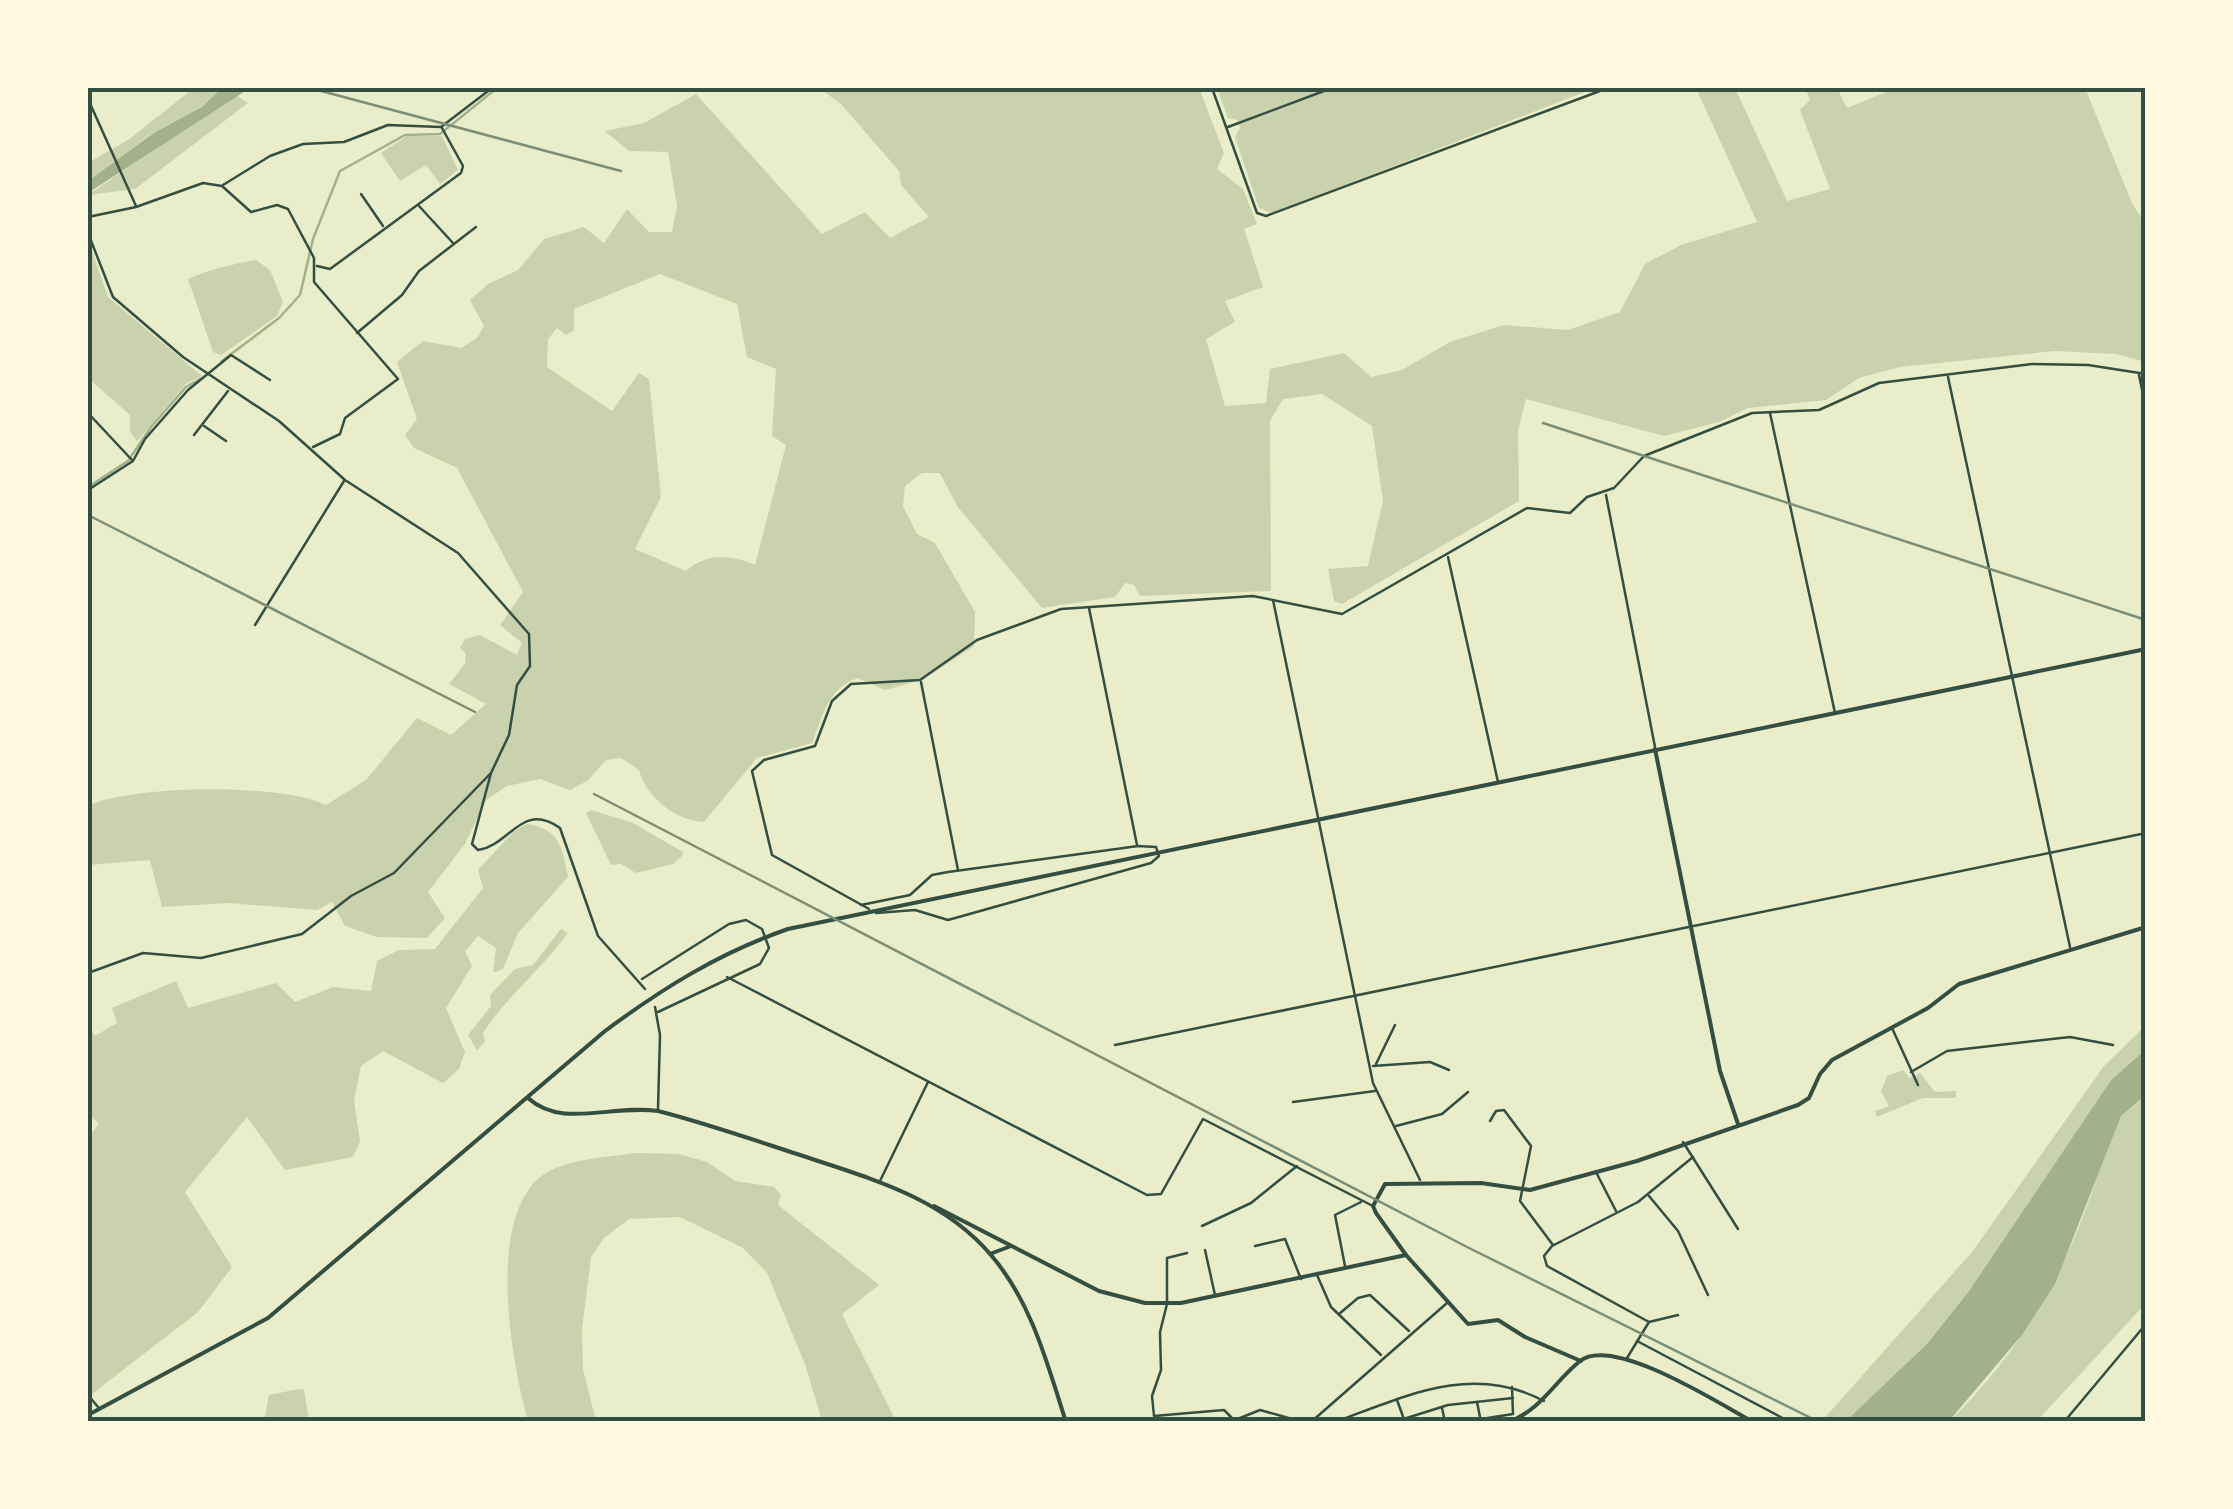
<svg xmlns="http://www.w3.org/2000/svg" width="2233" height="1509" viewBox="0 0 2233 1509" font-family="'Golos Text',sans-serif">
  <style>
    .green { fill: #cad2ad; fill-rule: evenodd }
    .water { fill: #a3b18a }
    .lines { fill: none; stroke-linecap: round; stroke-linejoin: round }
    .stream { stroke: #a3b18a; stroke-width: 2.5 }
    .minor { stroke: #344e41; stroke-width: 2.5 }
    .tertiary { stroke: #344e41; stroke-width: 4 }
    .secondary { stroke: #344e41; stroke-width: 4 }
    .rail { stroke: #7c8e77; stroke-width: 2.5 }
    .neatline { fill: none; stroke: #344e41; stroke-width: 4 }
  </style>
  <rect width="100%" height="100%" fill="#e9edc9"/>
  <g class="green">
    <polygon points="194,88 221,89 202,107 154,132 88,181 88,163 128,140"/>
    <path d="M819 88H1199L1224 153 1217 169 1243 189 1257 224 1244 229 1263 287 1225 301 1235 322 1206 339 1225 406 1266 403 1270 369 1344 353 1371 377 1402 370 1450 342 1504 325 1568 330 1620 312 1645 264 1681 245 1757 222 1696 88H1735L1787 201 1830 189 1800 110 1810 100 1805 88H1837L1847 108 1886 92 1885 88H2085L2132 203 2145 224V362L2116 354 2055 351 1900 367 1859 378 1826 400 1748 408 1719 422 1664 436 1526 399 1518 431 1519 501 1342 604 1334 601 1328 569 1368 566 1383 501 1372 426 1322 394 1283 399 1270 421 1271 591 1140 596 1134 585 1125 583 1115 597 1042 608 957 506 940 473H922L905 486 903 506 917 534 935 543 975 612 974 646 922 680 885 690 858 678C828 687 823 716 812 743L757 758 704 822C676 821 646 797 639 770L621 758 606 760 587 781 570 790 540 779 507 786 486 800 465 844 428 892 445 918 427 938 377 937 345 926 332 902 317 910 229 903 162 907 150 860 88 865V806C132 785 282 783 326 805L366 780 417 718 451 735 486 704 449 684 465 664 466 654 460 648 465 639 480 635 517 655 522 643 500 625 523 592 457 468 414 448 405 435 417 419 397 362 423 341 461 348 477 338 484 326 470 300 488 284 518 270 544 239 584 227 604 243 627 209 649 232H672L677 206 668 152 629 151 605 131 644 123 696 94 822 234 865 212 890 238 929 217 901 185 899 171 841 104ZM660 274 737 304 747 357 776 369 772 436 786 445 755 565C731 555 708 552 686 571L635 549 661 497 649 379 639 373 612 411 547 367 548 339 557 328 566 335 574 330V309Z"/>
    <polygon points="1217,88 1595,88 1272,213 1259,208 1235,137 1240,128 1237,120 1228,118"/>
    <polygon points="235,95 248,103 135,189 88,195"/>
    <polygon points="407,136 442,136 458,170 440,184 426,165 400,181 381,153"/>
    <polygon points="88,240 108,297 202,376 187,383 137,441 130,432 130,415 88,378"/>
    <path d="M256 260 270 270 283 302 277 316 221 355 213 352 188 279C210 269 233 264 256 260Z"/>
    <polygon points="591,810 633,823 683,852 682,856 673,864 636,873 621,864 611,865 586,813"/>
    <path d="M527 824C560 829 562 847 568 877L518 933 503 969 493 973 496 948 478 936 465 951 472 966 446 1008 465 1052 459 1069 443 1083 383 1051 361 1066 354 1101 360 1141 353 1157 285 1170 247 1117 185 1192 232 1267 198 1312 88 1397V1139L99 1123 88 1115V1026L95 1036 117 1023 112 1008 176 981 188 1008 276 983 295 1002 333 987 371 991 377 961 399 950 435 949 483 888 478 870 514 831Z"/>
    <path d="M561 929 568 933C541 970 508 995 483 1033L485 1042 477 1050 468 1035 491 1006 490 995 515 969 533 965Z"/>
    <polygon points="2145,1026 2145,1050 2111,1080 1969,1291 1927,1344 1852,1418 1821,1422 1972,1252 2104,1066"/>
    <polygon points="1903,1070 1909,1078 1920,1073 1935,1092 1956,1091 1956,1098 1923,1098 1877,1117 1875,1111 1889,1106 1881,1091 1887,1076"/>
    <path d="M2145 1095V1304L2037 1421 1949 1422C2023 1348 2064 1276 2096 1180 2107 1149 2114 1110 2145 1095Z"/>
    <path d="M636 1153 679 1154 707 1162 735 1181 774 1187 781 1195 778 1205 879 1285 842 1314 896 1421H822L805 1364 767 1273 743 1248 680 1217 629 1219 604 1238 591 1257 582 1329 583 1369 596 1421H528C512 1363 486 1223 540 1177 562 1159 609 1157 636 1153Z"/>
    <polygon points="299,1389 304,1390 309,1421 264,1421 269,1395"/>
  </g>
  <g class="water">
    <polygon points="222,88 250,88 88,193 88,181 155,132 202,107"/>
    <polygon points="2145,1050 2145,1095 2121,1116 2055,1284 2022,1335 1949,1421 1846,1421 1927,1344 1969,1291 2111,1080"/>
  </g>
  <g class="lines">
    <g class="stream">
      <polyline points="222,361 279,318 300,295 313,239 340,171 405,135 440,134 497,88"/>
      <polyline points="88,487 128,461 151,427 186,387 200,379"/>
    </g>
    <g class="minor">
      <polyline points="1212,88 1257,213 1266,216 1608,88"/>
      <polyline points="88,99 136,206"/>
      <polyline points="1228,127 1332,88"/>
      <polyline points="223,185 270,156 303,144 344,142 388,125 441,127 492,88"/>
      <polyline points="361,194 383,226"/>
      <polyline points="419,206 453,243"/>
      <polyline points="88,217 136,207 203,183 222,186 251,212 277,205 288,209 314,258 314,282 398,379 345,418 340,434 313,447"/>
      <path d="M88 233 113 297 183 357 279 421 345 480 458 553 529 634 530 666 517 685 509 735 491 773 472 844 478 850C511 845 521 801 560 828L598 936 645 989"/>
      <polyline points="317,266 330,269 461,173 463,166 442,128"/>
      <polyline points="357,333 402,295 419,271 476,227"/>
      <polyline points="2139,375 2146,409"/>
      <polyline points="1948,377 2070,947"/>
      <polyline points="88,413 132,460"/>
      <polyline points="1770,413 1835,713"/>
      <polyline points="204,426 226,441"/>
      <polyline points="194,435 228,391"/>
      <polyline points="88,490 133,461 145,439 188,390 231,355 270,380"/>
      <polyline points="1606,495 1655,747"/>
      <polyline points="1448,557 1498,782"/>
      <polyline points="1273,600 1373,1083 1420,1180"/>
      <polyline points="1089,608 1137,845"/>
      <polyline points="255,625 344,481"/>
      <polyline points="921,682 958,870"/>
      <polyline points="861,905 910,895 932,875 948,872 1138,846 1156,847 1159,856 1151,863 948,920 915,910 876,913"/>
      <polyline points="869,909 772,855 752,771 764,760 815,746 832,701 851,684 920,680 977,640 1061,609 1253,596 1342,614 1527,508 1570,513 1587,497 1614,488 1644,456 1752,413 1819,410 1879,383 2032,364 2088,365 2146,374"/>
      <polyline points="88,973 143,953 201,958 302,934 351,896 394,873 490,774"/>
      <polyline points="727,977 1147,1195 1161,1194 1203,1119 1371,1205"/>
      <polyline points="642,979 729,924 746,920 762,929 769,948 760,964 658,1012"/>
      <polyline points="655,1007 660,1035 658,1109"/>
      <polyline points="1892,1028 1918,1085"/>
      <polyline points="1115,1045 2146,833"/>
      <polyline points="1376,1064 1395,1025"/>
      <polyline points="1373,1066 1430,1062 1449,1070"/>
      <polyline points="1911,1072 1947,1051 2070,1037 2113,1045"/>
      <polyline points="1293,1102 1375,1091"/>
      <polyline points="1490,1121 1496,1111 1504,1110 1531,1146 1520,1201 1553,1245"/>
      <polyline points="1396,1126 1442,1114 1468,1092"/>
      <polyline points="1683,1142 1738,1229"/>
      <polyline points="1597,1174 1616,1211"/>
      <polyline points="880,1181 928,1082"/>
      <polyline points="1649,1196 1678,1231 1708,1295"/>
      <polyline points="1202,1226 1251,1203 1297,1166"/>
      <polyline points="1255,1246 1285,1239 1301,1279"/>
      <polyline points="1205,1250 1215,1295"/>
      <polyline points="1187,1253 1167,1258 1167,1304 1160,1332 1161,1370 1152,1396 1154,1416 1224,1410 1234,1420"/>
      <polyline points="1345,1266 1335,1215 1361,1202"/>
      <polyline points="1317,1275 1331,1307 1381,1355"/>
      <polyline points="1339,1314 1358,1298 1370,1295 1409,1331"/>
      <polyline points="1678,1315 1649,1322 1547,1266 1544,1256 1552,1246 1638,1202 1693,1157"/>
      <polyline points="1637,1341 1790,1422"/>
      <polyline points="1627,1358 1649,1322"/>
      <polyline points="88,1395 98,1407"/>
      <polyline points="1397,1400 1405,1422"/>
      <polyline points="1477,1402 1480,1417"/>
      <polyline points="1442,1408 1445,1422"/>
      <polyline points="1230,1422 1260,1410 1303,1422"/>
      <polyline points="1311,1422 1447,1303"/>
      <path d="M1335 1422C1406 1396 1472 1363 1544 1401"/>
      <polyline points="1394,1422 1448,1405 1513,1398"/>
      <polyline points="1462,1422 1513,1414 1512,1387"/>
      <polyline points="2064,1422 2146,1324"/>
    </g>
    <g class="tertiary">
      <polyline points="1655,749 1720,1071 1738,1124"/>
      <polyline points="934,1206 1099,1291 1145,1303 1181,1303 1406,1255"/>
      <polyline points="990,1254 1011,1246"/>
    </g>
    <g class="secondary">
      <path d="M528 1098C562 1129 612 1104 658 1111 705 1123 751 1139 797 1154 868 1178 941 1196 991 1255 1032 1303 1047 1363 1066 1422"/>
      <polyline points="1581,1361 1525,1337 1498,1320 1468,1324 1406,1255 1376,1213 1373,1206 1385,1184 1481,1183 1530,1190 1637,1161 1798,1105 1809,1098 1820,1074 1832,1060 1928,1008 1959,984 2146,927"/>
      <path d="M88 1415 268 1318 605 1031C663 988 719 953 788 929L2146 649"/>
      <path d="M1509 1422C1542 1409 1554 1382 1580 1361 1613 1335 1720 1404 1753 1422"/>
    </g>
    <g class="rail">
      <polyline points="310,88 621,171"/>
      <polyline points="1543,423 2146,620"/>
      <polyline points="88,515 475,712"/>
      <polyline points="594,794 1469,1248 1819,1422"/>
    </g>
  </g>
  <rect width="2233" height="1509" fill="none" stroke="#fefae0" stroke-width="180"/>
  <rect x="90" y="90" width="2053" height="1329" class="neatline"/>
</svg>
